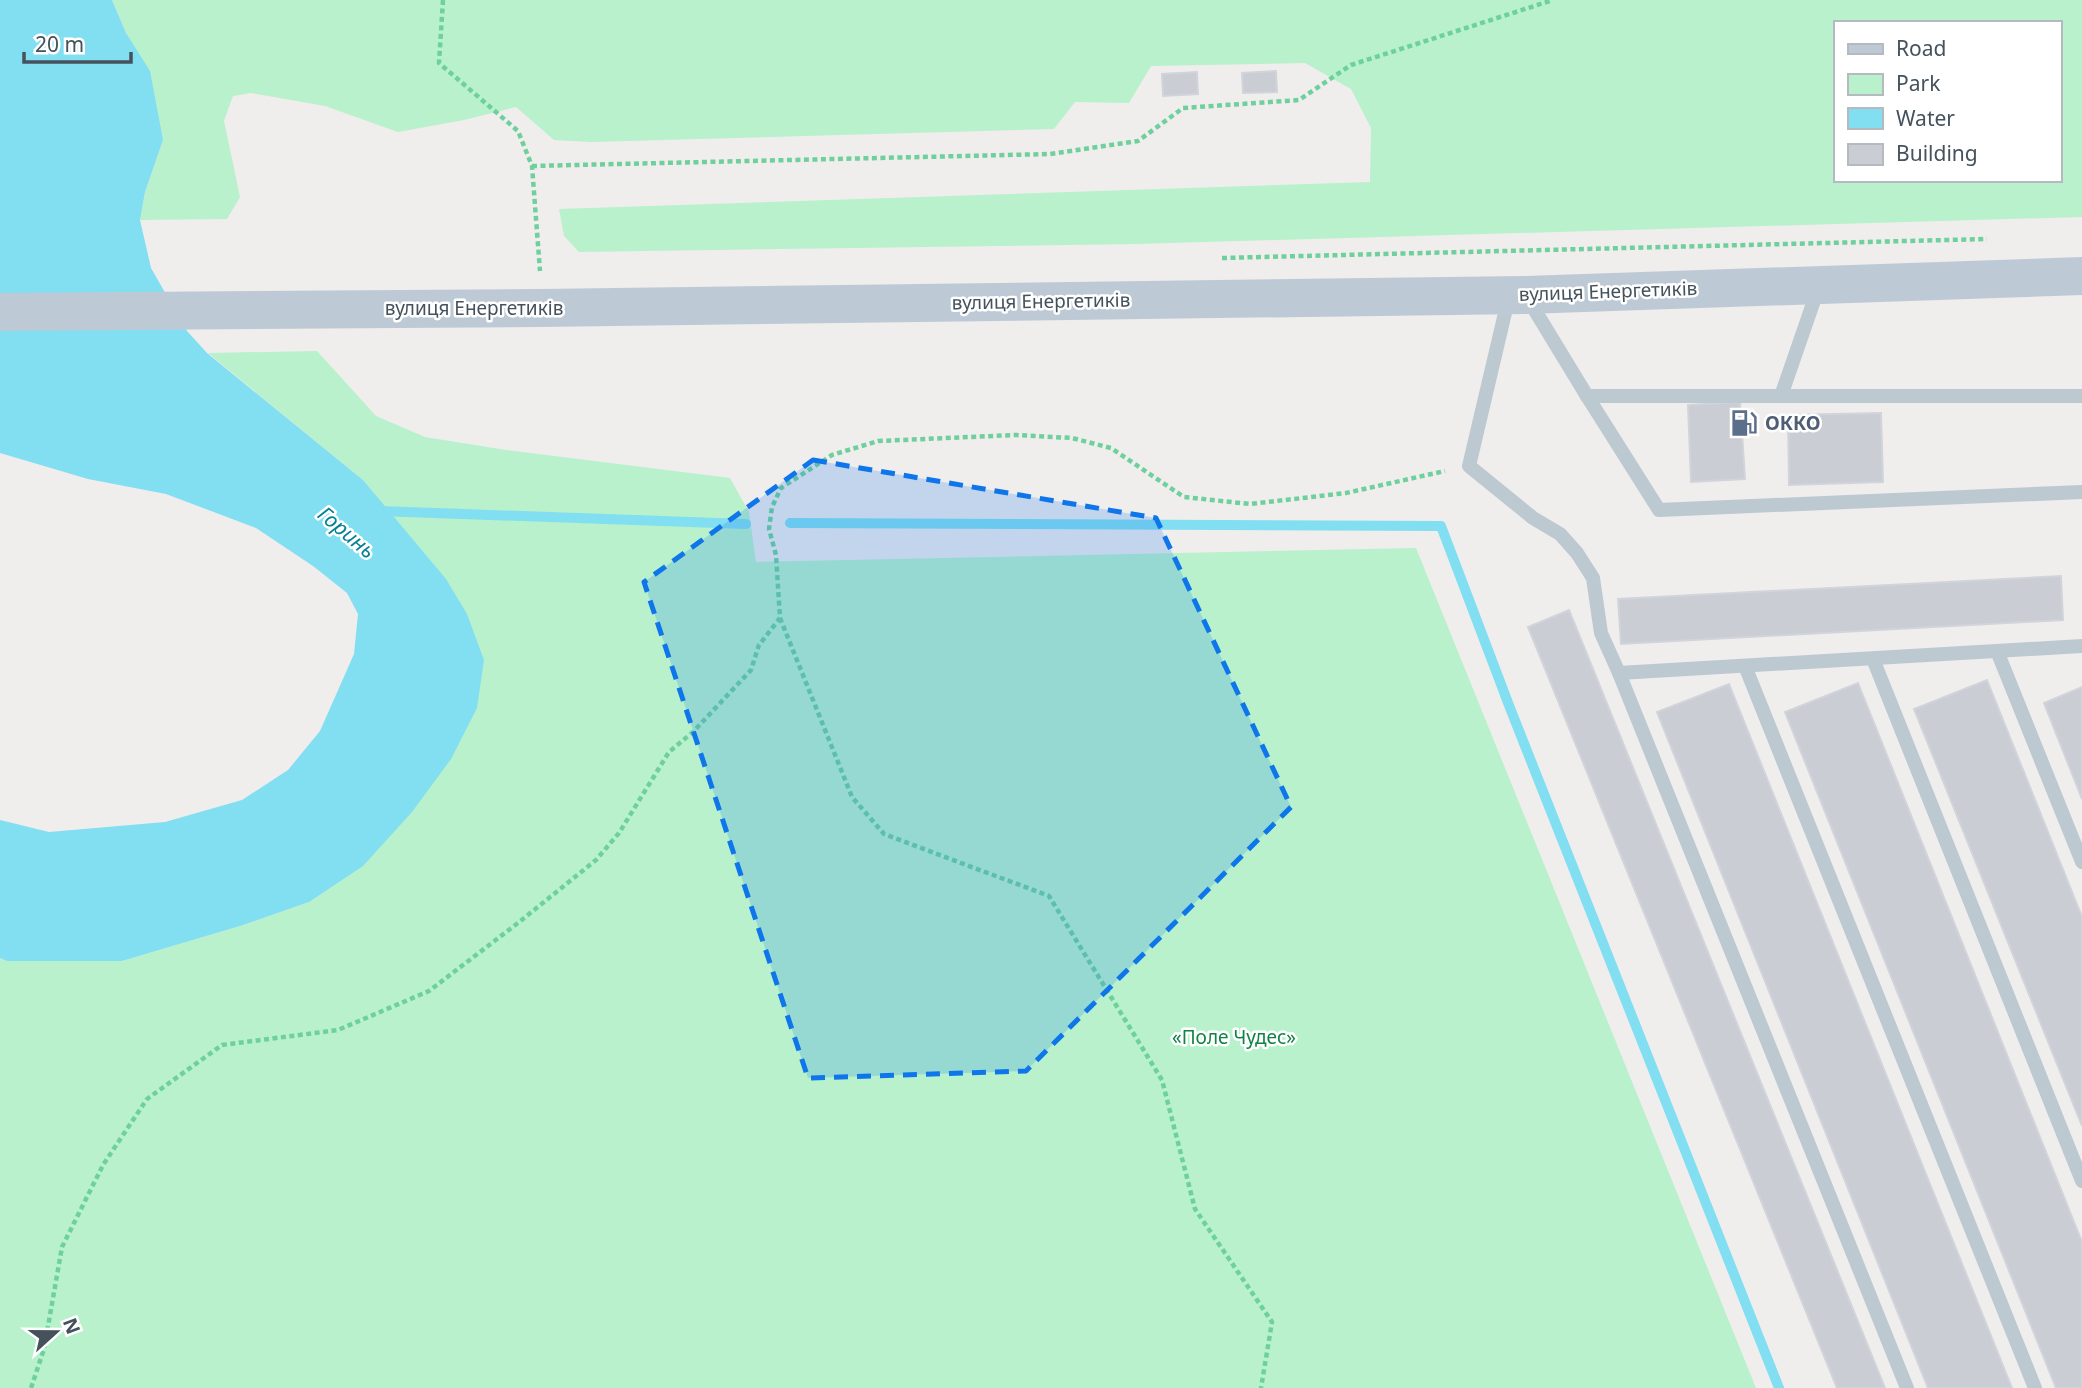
<svg xmlns="http://www.w3.org/2000/svg" width="2082" height="1388" viewBox="0 0 2082 1388" font-family="'Noto Sans',sans-serif">
  <style>
    .green { fill: #b8f1cc; fill-rule: evenodd }
    .water { fill: #82def1 }
    .lines { fill: none; stroke-linecap: round; stroke-linejoin: round }
    .stream { stroke: #82def1; stroke-width: 10 }
    .building { fill: #cacdd3; stroke: #d1d4da; stroke-width: 2 }
    .path { stroke: #6ed19d; stroke-width: 4.5; stroke-dasharray: 5 3.5; stroke-linecap: butt }
    .lane { stroke: #bdc9d1; stroke-width: 14 }
    .secondary { stroke: #bdcad6; stroke-width: 38 }
    .marked { fill: #0e76ea; fill-opacity: 0.2; stroke: #0e76ea; stroke-width: 5; stroke-dasharray: 14 9; stroke-linejoin: round }
    .labels { text-anchor: middle; dominant-baseline: central; stroke-width: 5; stroke-linejoin: round; paint-order: stroke }
    .street-label { font-size: 19px; fill: #45525c; stroke: #fff }
    .service-label { font-size: 19px; font-weight: bold; fill: #4e5e75; stroke: #fff; text-anchor: start }
    .park-label { font-size: 19px; fill: #118245; stroke: #fff }
    .water-label { font-size: 21px; font-style: italic; fill: #058098; stroke: #fff }
  </style>
  <rect width="100%" height="100%" fill="#f0eded"/>
  <g class="green">
    <path d="M112 0H2082V217L1136 244 579 252 564 236 559 209 1370 182 1371 128 1351 89 1305 63 1151 66 1129 103 1075 102 1054 129 591 142 554 140 516 107 464 120 398 132 325 106 251 93 233 96 224 121 240 197 227 219 140 220 145 192 163 140 126 33ZM1835 23H2059V180H1835Z"/>
    <polygon points="317,351 376,416 425,437 506,450 730,478 749,512 756,562 1416,548 1756,1388 0,1388 0,958 7,961 122,961 240,926 309,902 399,524 363,480 208,353"/>
  </g>
  <polygon class="water" points="0,0 112,0 126,33 150,71 163,140 145,192 140,220 151,268 187,331 207,353 363,480 446,579 467,614 484,660 477,708 451,759 412,812 363,866 309,902 240,926 122,961 7,961 0,958 0,820 49,832 165,822 242,800 288,770 320,731 354,654 358,614 347,593 313,566 256,528 166,494 88,479 0,453"/>
  <g class="lines">
    <g class="stream">
      <polyline points="379,511 746,524"/>
      <polyline points="790,523 1441,526 1510,708 1779,1388"/>
    </g>
  </g>
  <g class="building">
    <polygon points="1276,71 1277,92 1243,93 1242,73"/>
    <polygon points="1197,72 1198,94 1163,96 1162,74"/>
    <polygon points="1740,402 1745,479 1691,482 1688,405"/>
    <polygon points="1881,413 1883,482 1789,485 1788,415"/>
    <polygon points="2061,576 2063,620 1621,644 1618,599"/>
    <polygon points="1569,610 1885,1388 1837,1388 1528,627"/>
    <polygon points="1987,680 2082,917 2082,1126 1914,709"/>
    <polygon points="1858,683 2082,1242 2082,1388 2056,1388 1785,712"/>
    <polygon points="1729,684 2012,1388 1928,1388 1657,712"/>
    <polygon points="2082,687 2082,799 2044,703"/>
  </g>
  <g class="lines">
    <g class="path">
      <polyline points="443,0 439,63 518,131 532,166 540,271"/>
      <polyline points="532,166 1050,154 1138,141 1183,108 1299,100 1351,65 1553,0"/>
      <polyline points="1222,258 1987,239"/>
      <polyline points="780,618 852,797 884,834 1049,896 1162,1080 1195,1209 1272,1322 1261,1388"/>
      <polyline points="31,1388 44,1349 62,1247 103,1165 147,1099 222,1045 338,1030 429,991 518,923 596,860 619,833 669,752 693,732 751,670 759,645 780,618 776,555 769,529 772,507 781,488 832,455 878,441 1016,435 1072,438 1111,448 1184,497 1250,504 1346,493 1445,471"/>
    </g>
    <g class="lane">
      <polyline points="1509,296 1469,466 1533,518 1560,534 1577,553 1593,578 1601,633 1619,673"/>
      <polyline points="1528,299 1587,396 1781,396 1819,286"/>
      <polyline points="1587,396 1659,510 2082,492"/>
      <polyline points="1781,396 2082,396"/>
      <polyline points="1997,651 2082,862"/>
      <polyline points="1873,659 2082,1181"/>
      <polyline points="1745,666 2035,1388"/>
      <polyline points="1907,1388 1619,673 2082,646"/>
    </g>
    <polyline class="secondary" points="0,312 540,308 1526,295 2082,276"/>
  </g>
  <path class="marked" d="M813 460 1156 518 1291 807 1026 1071 808 1078 644 582Z"/>
  <defs>
    <symbol id="fuel-bare" viewBox="-9 -9 18 18"><path d="M-5.5-6h7V0h2V4h1.3V-2.5L3-4.5l.8-.8L6-3V5H2.5V1h-1V6h-7ZM-4.2-4.7v3.2H.2V-4.7Z" fill="#5c6f8a" stroke="#fff" stroke-width="2.5" paint-order="stroke"/></symbol>
  </defs>
  <g fill-rule="evenodd">
    <use href="#fuel-bare" x="1725" y="404" width="38" height="38"/>
  </g>
  <g class="labels">
    <g class="street-label">
      <text transform="translate(1608 291) rotate(-2)">вулиця Енергетиків</text>
      <text transform="translate(1041 301) rotate(-1)">вулиця Енергетиків</text>
      <text x="474" y="308">вулиця Енергетиків</text>
    </g>
    <g class="service-label">
      <text x="1765" y="423">ОККО</text>
    </g>
    <g class="park-label">
      <text x="1234" y="1037">«Поле Чудес»</text>
    </g>
    <g class="water-label">
      <text transform="translate(347 532) rotate(40)">Горинь</text>
    </g>
  </g>
  <rect x="1834" y="21" width="228" height="161" fill="#ffffff" stroke="#b5babe" stroke-width="2"/>
  <rect x="1848" y="44" width="35" height="10" fill="#bdcad6" stroke="#b5babe" stroke-width="2"/>
  <text x="1896" y="56" font-size="21" fill="#45525c">Road</text>
  <rect x="1848" y="74" width="35" height="21" fill="#b8f1cc" stroke="#b5babe" stroke-width="2"/>
  <text x="1896" y="91" font-size="21" fill="#45525c">Park</text>
  <rect x="1848" y="108" width="35" height="21" fill="#82def1" stroke="#b5babe" stroke-width="2"/>
  <text x="1896" y="126" font-size="21" fill="#45525c">Water</text>
  <rect x="1848" y="144" width="35" height="21" fill="#cacdd3" stroke="#b5babe" stroke-width="2"/>
  <text x="1896" y="161" font-size="21" fill="#45525c">Building</text>
  <g transform="translate(56 1332) rotate(69)" stroke="#ffffff" stroke-width="5" paint-order="stroke">
  <path d="M0-5L12 26L0 18L-12 26Z" fill="#45525c"/>
  <text y="-10" font-size="19" font-weight="bold" text-anchor="middle" fill="#45525c">N</text>
  </g>
  <path d="M24 52v10h107v-10" fill="none" stroke="#45525c" stroke-width="3.5"/>
  <text x="35" y="52" font-size="21" fill="#45525c" stroke="#ffffff" stroke-width="5" paint-order="stroke">20 m</text>
</svg>
